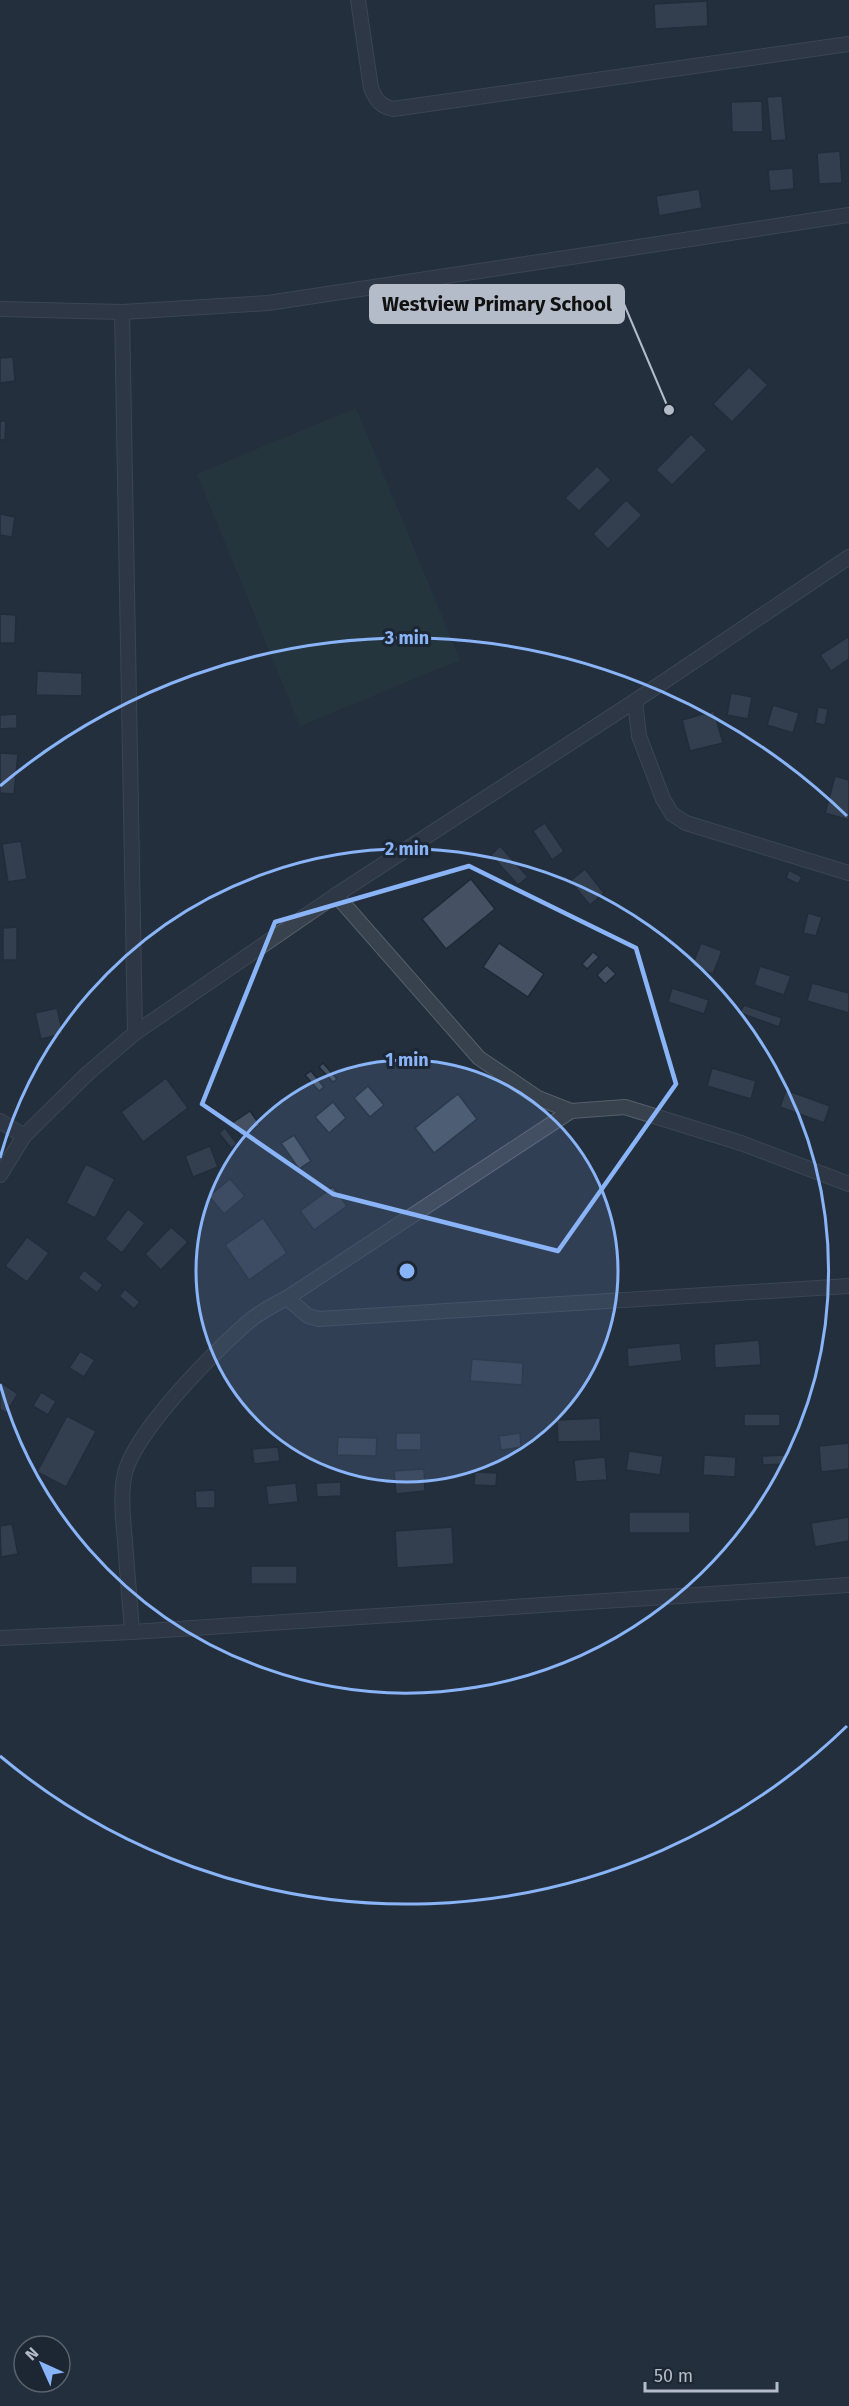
<svg xmlns="http://www.w3.org/2000/svg" width="849" height="2406" viewBox="0 0 849 2406" font-family="'Fira Sans',sans-serif">
  <style>
    .green { fill: #263c3f }
    .building { fill: #455162; stroke: #1f2835; stroke-width: 1.5 }
    .lines { fill: none; stroke-linecap: round; stroke-linejoin: round }
    .minor-casing { stroke: #565f6c; stroke-width: 16 }
    .minor { stroke: #38414e; stroke-width: 14 }
    .marked { fill: none; stroke: #8ab4f8; stroke-width: 4.5; stroke-linejoin: round }
    .ring { fill: none; stroke: #8ab4f8; stroke-width: 3 }
    .centre { fill: #8ab4f8; stroke: #1d2633; stroke-width: 3 }
    .ring-label { font-size: 18px; text-anchor: middle; font-weight: bold; fill: #8ab4f8; stroke: #1d2633; stroke-width: 6; stroke-linejoin: round; paint-order: stroke }
    .leader { fill: none; stroke: #b4bcc9; stroke-width: 2 }
    .callout-dot { fill: #b4bcc9; stroke: #1d2633; stroke-width: 2 }
    .callout { fill: #b4bcc9; stroke: #b4bcc9; stroke-width: 2 }
    .callout-label { font-size: 20px; text-anchor: middle; font-weight: bold; fill: #111 }
  </style>
  <rect width="100%" height="100%" fill="#242f3e"/>
  <polygon class="green" points="356,408 460,660 300,726 197,474"/>
  <g class="building">
    <polygon points="707,1 708,26 655,29 654,4"/>
    <polygon points="782,96 786,140 771,141 767,97"/>
    <polygon points="762,101 763,132 732,132 731,102"/>
    <polygon points="840,151 842,183 819,184 817,153"/>
    <polygon points="793,168 794,189 770,191 768,170"/>
    <polygon points="699,189 702,208 659,216 656,196"/>
    <polygon points="13,357 15,381 0,383 0,358"/>
    <polygon points="749,367 768,385 732,422 713,404"/>
    <polygon points="0,421 6,421 5,440 0,440"/>
    <polygon points="691,434 707,450 672,485 656,470"/>
    <polygon points="597,466 611,480 579,511 565,498"/>
    <polygon points="626,500 642,515 608,549 593,534"/>
    <polygon points="0,514 15,517 12,537 0,535"/>
    <polygon points="0,614 16,615 15,643 0,643"/>
    <polygon points="849,636 849,659 831,671 820,655"/>
    <polygon points="37,671 82,673 82,696 36,695"/>
    <polygon points="731,693 752,697 748,719 727,715"/>
    <polygon points="773,705 799,713 793,733 767,725"/>
    <polygon points="818,707 828,709 825,725 815,723"/>
    <polygon points="714,711 723,743 690,751 682,720"/>
    <polygon points="17,714 17,728 0,729 0,715"/>
    <polygon points="0,753 18,754 14,794 0,793"/>
    <polygon points="835,776 849,780 849,820 825,813"/>
    <polygon points="545,823 564,851 552,860 533,831"/>
    <polygon points="21,841 27,879 8,882 2,844"/>
    <polygon points="500,846 528,877 518,885 491,855"/>
    <polygon points="585,869 604,893 590,905 570,881"/>
    <polygon points="789,870 802,877 798,884 786,878"/>
    <polygon points="471,879 495,909 446,949 422,919"/>
    <polygon points="808,913 822,917 816,936 803,933"/>
    <polygon points="17,927 17,960 3,960 3,928"/>
    <polygon points="499,943 544,974 528,997 483,967"/>
    <polygon points="701,943 722,951 713,974 692,966"/>
    <polygon points="593,952 599,957 587,969 582,964"/>
    <polygon points="607,965 616,974 605,984 597,975"/>
    <polygon points="760,966 791,976 784,995 754,985"/>
    <polygon points="812,983 849,993 849,1013 807,1001"/>
    <polygon points="672,988 709,1000 704,1014 668,1002"/>
    <polygon points="744,1005 782,1018 779,1027 740,1013"/>
    <polygon points="57,1008 63,1034 41,1039 35,1013"/>
    <polygon points="323,1063 337,1079 333,1082 319,1067"/>
    <polygon points="712,1068 756,1081 751,1099 707,1086"/>
    <polygon points="311,1071 324,1087 319,1091 305,1075"/>
    <polygon points="166,1078 188,1108 143,1142 121,1112"/>
    <polygon points="368,1086 384,1105 370,1117 354,1098"/>
    <polygon points="786,1090 830,1106 824,1123 780,1107"/>
    <polygon points="458,1094 477,1119 434,1153 415,1128"/>
    <polygon points="333,1102 346,1118 329,1133 315,1117"/>
    <polygon points="250,1111 260,1125 241,1137 232,1123"/>
    <polygon points="225,1128 237,1144 231,1148 219,1133"/>
    <polygon points="294,1135 311,1161 299,1169 281,1143"/>
    <polygon points="210,1146 218,1167 193,1177 185,1156"/>
    <polygon points="86,1164 115,1179 95,1218 66,1203"/>
    <polygon points="230,1179 245,1196 224,1214 209,1196"/>
    <polygon points="333,1187 347,1206 314,1230 300,1211"/>
    <polygon points="128,1209 145,1223 122,1253 105,1239"/>
    <polygon points="263,1218 287,1253 249,1280 225,1245"/>
    <polygon points="171,1227 188,1242 161,1270 145,1254"/>
    <polygon points="27,1237 49,1253 27,1282 5,1266"/>
    <polygon points="84,1270 103,1285 97,1293 78,1278"/>
    <polygon points="125,1289 140,1302 134,1309 119,1296"/>
    <polygon points="759,1340 761,1365 715,1368 714,1344"/>
    <polygon points="680,1343 682,1361 628,1367 627,1348"/>
    <polygon points="80,1351 95,1360 84,1377 69,1368"/>
    <polygon points="472,1359 523,1363 522,1385 470,1381"/>
    <polygon points="0,1382 18,1394 6,1413 0,1409"/>
    <polygon points="41,1392 56,1401 48,1415 33,1406"/>
    <rect x="744" y="1414" width="36" height="12"/>
    <polygon points="67,1416 96,1431 66,1487 37,1472"/>
    <polygon points="600,1418 601,1441 558,1442 557,1420"/>
    <rect x="396" y="1433" width="25" height="17"/>
    <polygon points="520,1433 521,1447 501,1450 499,1436"/>
    <polygon points="338,1437 377,1438 376,1456 337,1455"/>
    <polygon points="849,1443 849,1469 821,1472 819,1446"/>
    <polygon points="278,1447 280,1461 254,1464 252,1449"/>
    <polygon points="629,1451 663,1456 660,1475 626,1470"/>
    <polygon points="704,1455 736,1457 735,1477 703,1475"/>
    <polygon points="786,1455 786,1464 763,1465 762,1456"/>
    <polygon points="605,1457 607,1480 576,1482 574,1460"/>
    <polygon points="424,1469 425,1491 396,1494 394,1471"/>
    <polygon points="475,1472 497,1473 496,1486 474,1485"/>
    <polygon points="341,1482 341,1496 317,1497 316,1483"/>
    <polygon points="296,1483 298,1502 268,1505 266,1486"/>
    <polygon points="215,1490 215,1508 196,1508 195,1491"/>
    <rect x="629" y="1512" width="61" height="21"/>
    <polygon points="849,1517 849,1541 815,1547 811,1523"/>
    <polygon points="12,1524 18,1554 1,1557 0,1526"/>
    <polygon points="452,1527 454,1564 397,1568 395,1531"/>
    <rect x="251" y="1566" width="46" height="18"/>
  </g>
  <g class="lines">
    <defs>
      <g id="minor">
        <path d="M358 0 371 88C376 100 380 106 393 109L849 44"/>
        <polyline points="0,309 122,312 268,303 849,215"/>
        <polyline points="122,312 135,1033"/>
        <polyline points="635,701 639,736 663,799 672,814 686,823 849,873"/>
        <polyline points="336,895 479,1058 538,1098 571,1111"/>
        <polyline points="0,1121 24,1136"/>
        <polyline points="0,1175 24,1136 87,1074 135,1033 336,895 635,701 849,557"/>
        <polyline points="287,1298 308,1316 319,1319 849,1286"/>
        <path d="M132 1632C130 1601 127 1571 125 1541 123 1518 120 1495 125 1473 136 1430 214 1352 248 1322 260 1312 273 1305 287 1298L571 1111 625 1107 741 1143 849 1184"/>
        <polyline points="0,1638 132,1632 849,1585"/>
      </g>
    </defs>
    <use href="#minor" class="minor-casing"/>
    <use href="#minor" class="minor"/>
  </g>
  <path d="M0 0H849V2406H0ZM469 866 636 948 676 1084 558 1251 333 1194 202 1104 275 922Z" fill="#242f3e" fill-opacity=".55" fill-rule="evenodd"/>
  <path class="marked" d="M469 866 636 948 676 1084 558 1251 333 1194 202 1104 275 922Z"/>
  <circle cx="407" cy="1271" r="211" fill="#8ab4f8" fill-opacity=".12"/>
  <g class="ring">
    <circle cx="407" cy="1271" r="211"/>
    <path d="M0 1158A422 422 0 1 1 0 1384"/>
    <path d="M847 1726A633 633 0 0 1 0 1756M0 786A633 633 0 0 1 847 816"/>
  </g>
  <circle cx="407" cy="1271" r="9" class="centre"/>
  <g class="ring-label">
    <text x="407" y="644">3 min</text>
    <text x="407" y="855">2 min</text>
    <text x="407" y="1066">1 min</text>
  </g>
  <path class="leader" d="M669 410L624 304"/>
  <circle class="callout-dot" cx="669" cy="410" r="6"/>
  <rect class="callout" x="370" y="285" width="254" height="38" rx="6"/>
  <g class="callout-label">
    <text x="497" y="311">Westview Primary School</text>
  </g>
  <g transform="translate(42 2364) rotate(315)"><circle r="28" fill="#1d2633" stroke="#59626f" stroke-width="1.5"/>
  <path d="M0-4.5L10 22L0 15L-10 22Z" fill="#8ab4f8"/>
  <text y="-9" font-size="16" font-weight="bold" text-anchor="middle" fill="#b4bcc9">N</text>
  </g>
  <path d="M645 2382v9h132v-9" fill="none" stroke="#b4bcc9" stroke-width="3"/>
  <text x="654" y="2382" font-size="18" fill="#b4bcc9" stroke="#1d2633" stroke-width="4.5" paint-order="stroke">50 m</text>
</svg>
